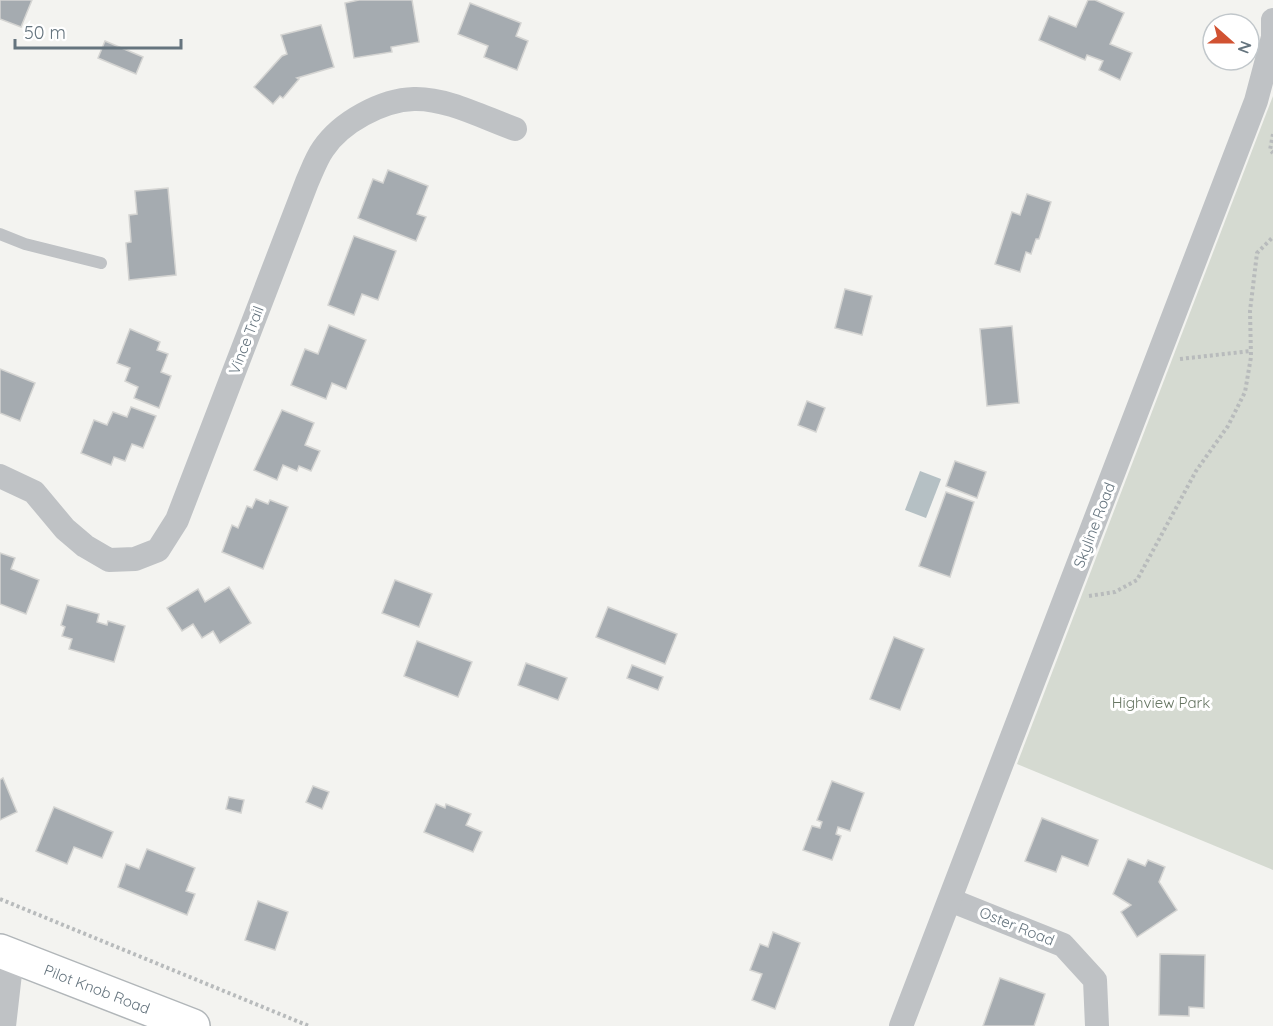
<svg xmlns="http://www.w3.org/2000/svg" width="1273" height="1026" viewBox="0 0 1273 1026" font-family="Quicksand,sans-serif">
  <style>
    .green { fill: #d5dad1 }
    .water { fill: #b5c0c4 }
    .building { fill: #a5abb0; stroke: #d4d4d2; stroke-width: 1.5 }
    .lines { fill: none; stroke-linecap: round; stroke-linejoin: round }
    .secondary-casing { stroke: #b1b6b9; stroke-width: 36 }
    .path { stroke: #b8bbbc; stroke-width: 4; stroke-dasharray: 3 3; stroke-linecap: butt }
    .lane { stroke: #bfc2c5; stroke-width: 12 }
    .street { stroke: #bfc2c5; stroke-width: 24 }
    .secondary { stroke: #fff; stroke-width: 33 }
    .labels { text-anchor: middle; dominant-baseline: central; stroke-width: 6; stroke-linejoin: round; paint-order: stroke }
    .street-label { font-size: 15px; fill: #65747e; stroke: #fff }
    .park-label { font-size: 15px; fill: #677663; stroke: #fff }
  </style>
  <rect width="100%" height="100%" fill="#f3f3f0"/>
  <polygon class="green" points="1273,96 1273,870 1017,764"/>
  <polygon class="water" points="920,471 941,479 926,518 905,510"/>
  <g class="building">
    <polygon points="0,0 32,0 21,27 0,19"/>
    <polygon points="359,0 412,0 419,42 391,47 392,52 354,58 345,3"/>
    <polygon points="1088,0 1095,0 1124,13 1110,44 1132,53 1120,80 1099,70 1103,61 1087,55 1085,60 1039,40 1049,16 1076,27"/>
    <polygon points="470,3 521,23 516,36 528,41 517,70 484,57 488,46 458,34"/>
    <polygon points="321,25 334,67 297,78 299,79 283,98 280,96 273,104 254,87 282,56 287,54 281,35"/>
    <polygon points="105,41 143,57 136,74 98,58"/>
    <polygon points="388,170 428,186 417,214 426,217 416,241 358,218 373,179 383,183"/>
    <polygon points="168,188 176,275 129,280 126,243 131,242 129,215 137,214 135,191"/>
    <polygon points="1027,194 1051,202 1039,239 1036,239 1031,254 1026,252 1020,272 995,264 1012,212 1020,215"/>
    <polygon points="354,236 396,251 378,300 362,294 354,315 328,305"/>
    <polygon points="845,289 872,296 862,335 835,328"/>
    <polygon points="329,325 366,340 346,389 332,383 326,399 291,385 305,349 318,354"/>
    <polygon points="1012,326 1019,403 987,406 980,329"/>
    <polygon points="130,329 160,342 157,350 168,354 161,372 171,376 159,408 134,398 138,387 125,381 130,368 117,363"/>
    <polygon points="0,369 35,383 20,421 0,413"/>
    <polygon points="807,401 825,408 816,432 798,425"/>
    <polygon points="131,407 156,416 143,448 132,444 125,461 114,457 111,465 81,453 94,420 107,425 113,412 127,417"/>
    <polygon points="282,410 314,423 305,445 320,451 311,471 299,466 297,471 283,465 277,480 254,470"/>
    <polygon points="955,461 986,472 977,498 946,486"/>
    <polygon points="946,492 974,502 950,577 919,566"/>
    <polygon points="256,499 268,504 270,500 288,507 263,569 222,552 232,525 238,528 247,506 252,508"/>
    <polygon points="0,553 15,558 11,569 39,580 26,614 0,604"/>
    <polygon points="395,580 432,594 419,627 382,613"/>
    <polygon points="229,587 251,623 220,643 213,631 202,638 193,624 182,631 167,608 198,589 205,602"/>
    <polygon points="67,605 99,614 97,622 107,625 108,621 125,626 114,662 69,649 72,639 62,636 65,627 61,625"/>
    <polygon points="608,607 677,634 665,664 596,637"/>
    <polygon points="894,637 924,649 900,710 870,699"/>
    <polygon points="417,641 472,662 458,697 404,676"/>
    <polygon points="526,663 567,678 558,700 518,685"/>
    <polygon points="632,665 663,677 658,690 627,678"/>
    <polygon points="3,778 17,812 0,820 0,780"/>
    <polygon points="832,781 864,793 850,831 838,827 836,834 841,836 832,860 803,850 812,826 820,828 822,822 817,820"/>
    <polygon points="313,786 329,792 322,809 306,802"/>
    <polygon points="229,797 244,800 241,813 226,809"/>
    <polygon points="436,804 445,808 446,804 471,814 466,825 482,832 473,852 424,832"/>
    <polygon points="54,807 113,832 102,858 74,847 67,864 36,851"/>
    <polygon points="1042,818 1098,840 1088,866 1062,856 1056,872 1025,861"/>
    <polygon points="147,849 195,868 186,891 195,894 187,915 118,887 126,864 139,869"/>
    <polygon points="1128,859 1145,866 1148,860 1165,867 1159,882 1177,910 1137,937 1121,912 1131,905 1113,894"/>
    <polygon points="258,901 288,912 275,950 245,940"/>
    <polygon points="773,932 800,943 775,1009 752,1000 762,974 750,970 760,944 768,947"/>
    <polygon points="1160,954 1205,955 1204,1008 1189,1007 1189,1016 1159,1015"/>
    <polygon points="1000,978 1045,994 1034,1026 983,1026"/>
  </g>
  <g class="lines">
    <defs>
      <polyline id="secondary" points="0,951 193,1026"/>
    </defs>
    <use href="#secondary" class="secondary-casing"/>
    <g class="path">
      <polyline points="1273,134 1270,150 1273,153"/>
      <polyline points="1180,359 1251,351"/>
      <polyline points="1089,596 1115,592 1137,580 1196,471 1228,426 1245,392 1251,357 1250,311 1257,253 1273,237"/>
      <polyline points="0,899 309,1026"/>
    </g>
    <polyline class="lane" points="0,234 25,244 101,263"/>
    <g class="street">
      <path d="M0 476 34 492 65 529 85 546 109 560 135 559 158 550 177 520 307 182C312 171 316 159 323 149 341 122 382 100 414 99 447 98 484 118 515 129"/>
      <polyline points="950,900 1063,945 1095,980 1097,1026"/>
      <polyline points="4,1026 12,956"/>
      <polyline points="901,1026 1256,101 1273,37 1273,20"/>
    </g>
    <use href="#secondary" class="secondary"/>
  </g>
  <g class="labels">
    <g class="street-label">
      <text transform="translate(246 340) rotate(-69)">Vince Trail</text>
      <text transform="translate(1094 525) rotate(-69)">Skyline Road</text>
      <text transform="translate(1017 926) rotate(22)">Oster Road</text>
      <text transform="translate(97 989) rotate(21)">Pilot Knob Road</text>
    </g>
    <g class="park-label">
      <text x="1161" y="702">Highview Park</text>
    </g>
  </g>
  <g transform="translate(1231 42) rotate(111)"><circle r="28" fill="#ffffff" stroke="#c1c7cb" stroke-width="1.5"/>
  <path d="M0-4.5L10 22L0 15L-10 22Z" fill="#d15232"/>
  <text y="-9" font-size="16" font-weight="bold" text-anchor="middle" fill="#65747e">N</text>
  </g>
  <path d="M15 39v9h166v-9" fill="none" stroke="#65747e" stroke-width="3"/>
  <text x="24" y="39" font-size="18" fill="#65747e" stroke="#ffffff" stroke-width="4.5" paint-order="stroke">50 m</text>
</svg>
